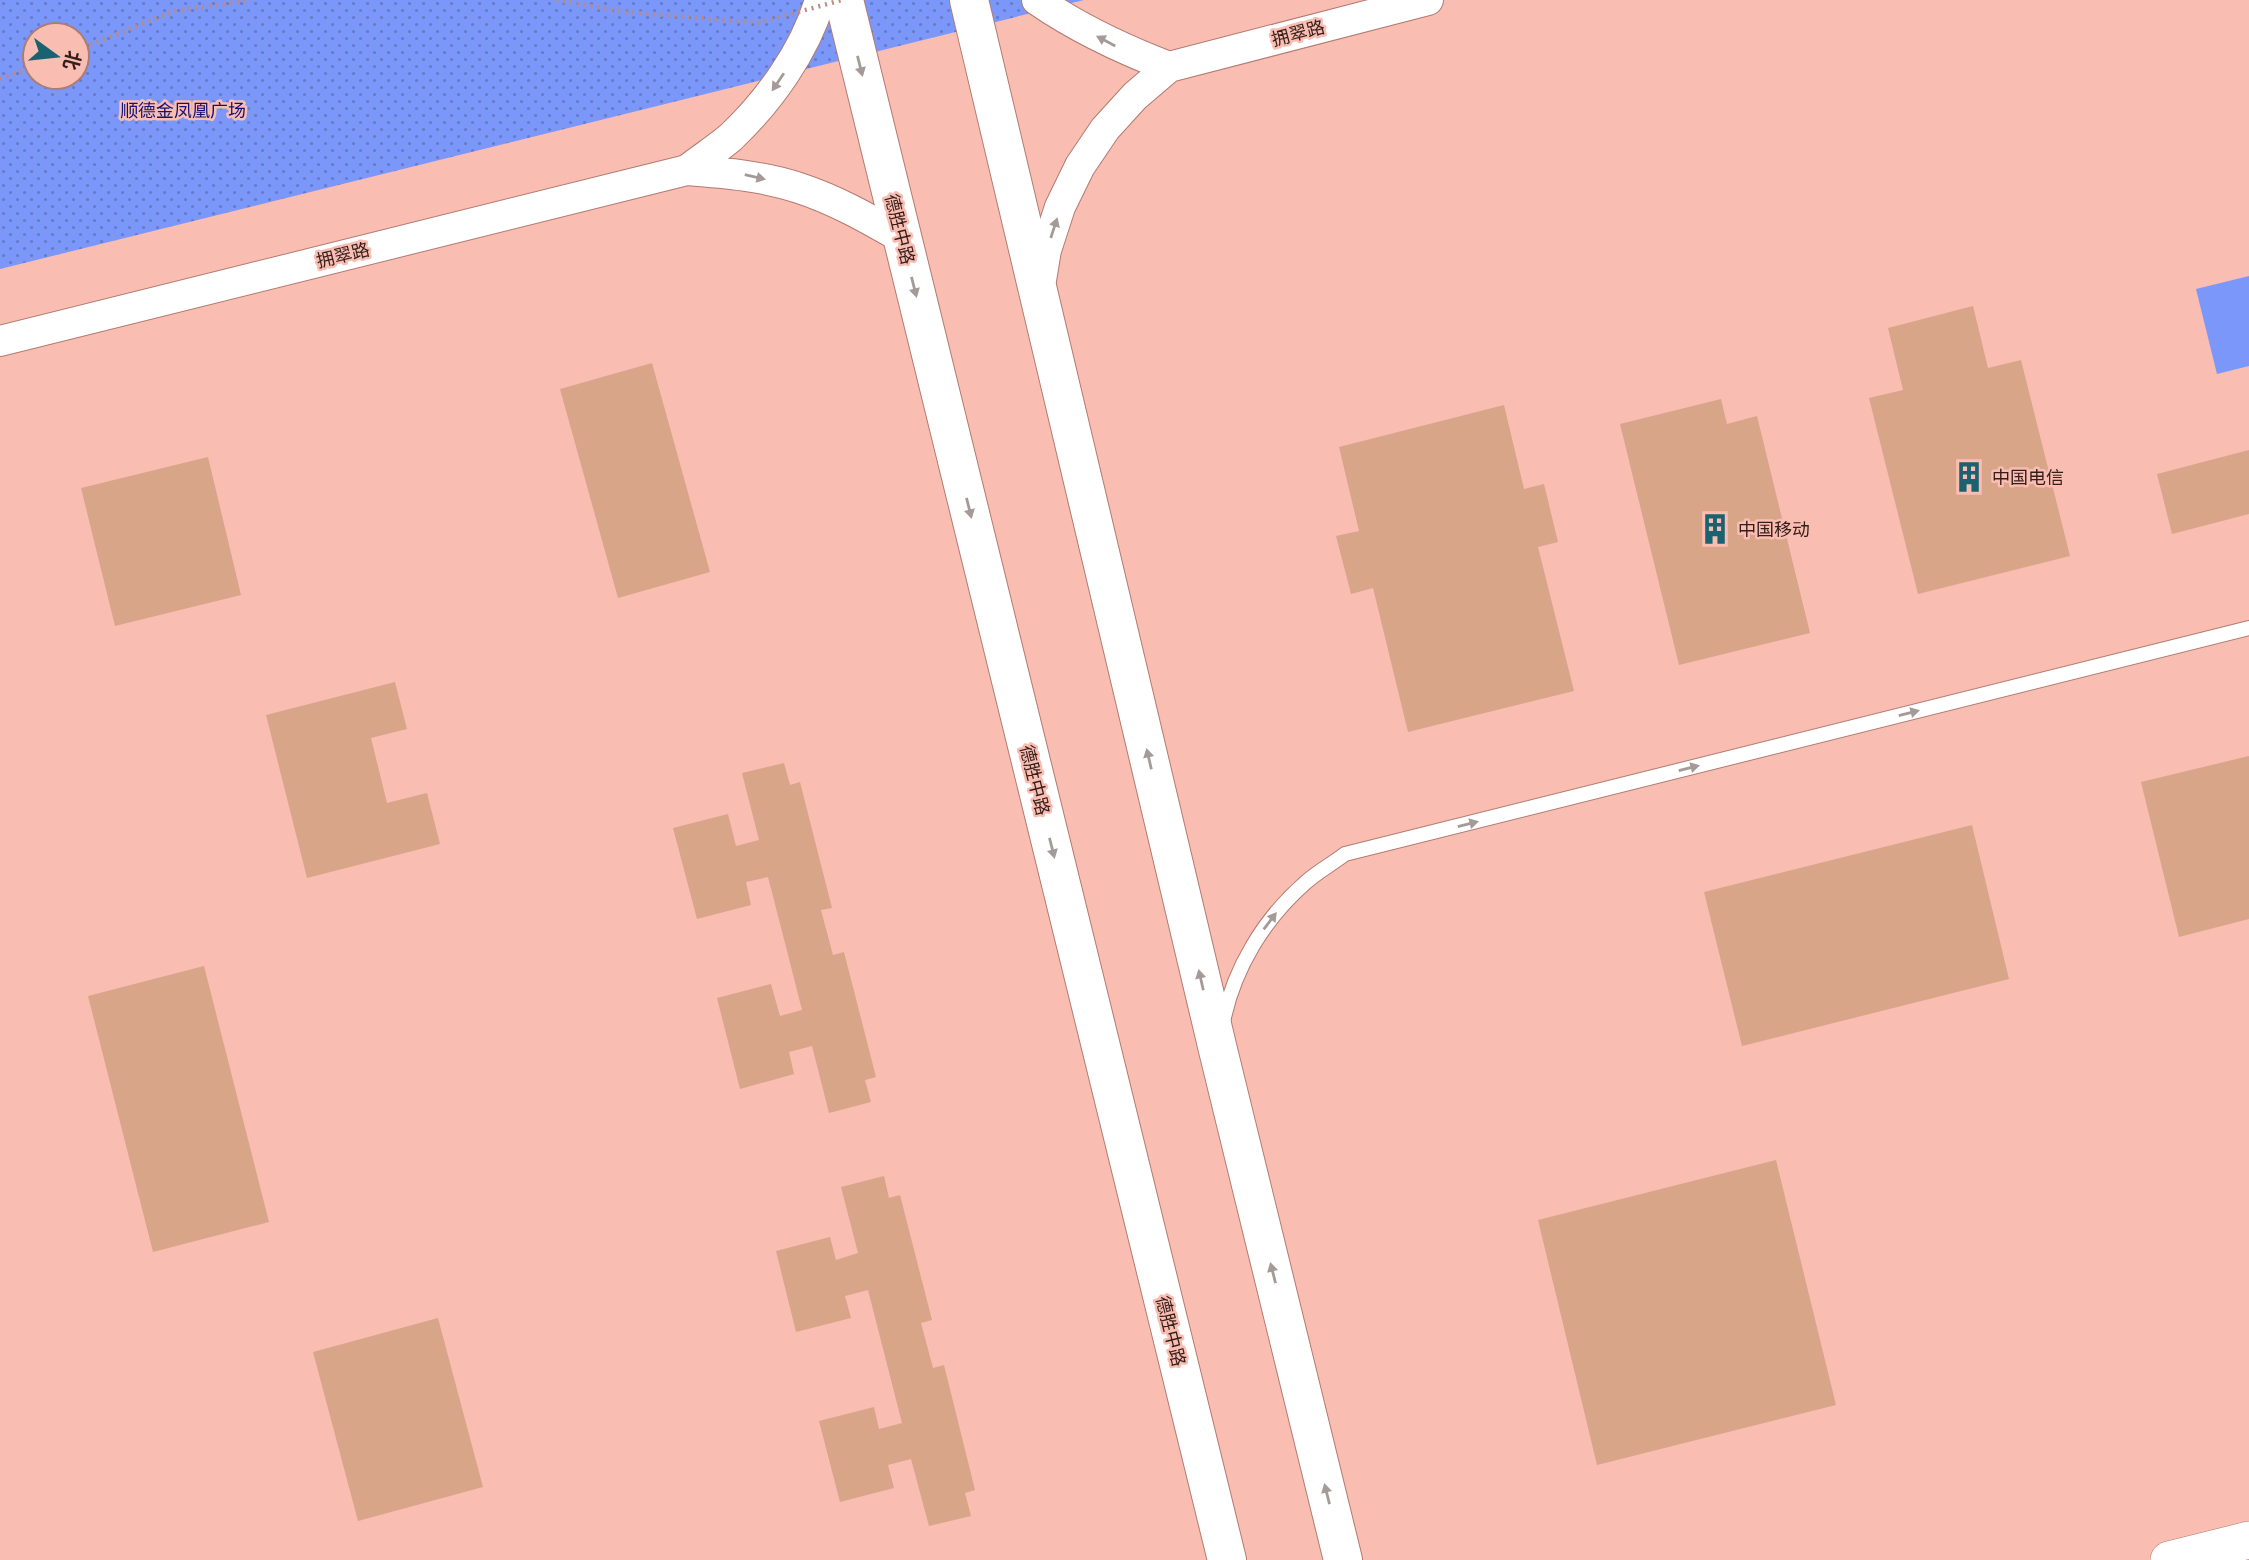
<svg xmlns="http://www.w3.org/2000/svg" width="2249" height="1560" viewBox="0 0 2249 1560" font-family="'Public Sans','Noto Sans SC',sans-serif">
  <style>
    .grass { fill: url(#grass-dots); fill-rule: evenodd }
    .pitch { fill: #7c97fa }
    .building { fill: #d8a589 }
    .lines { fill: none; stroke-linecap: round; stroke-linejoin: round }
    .service-casing { stroke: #b27a70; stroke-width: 16 }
    .minor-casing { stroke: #b27a70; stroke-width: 32 }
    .tertiary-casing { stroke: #b27a70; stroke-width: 38 }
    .primary-casing { stroke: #b27a70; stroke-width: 40 }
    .path { stroke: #bb8b82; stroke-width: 4.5; stroke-dasharray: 2 5; stroke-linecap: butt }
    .service { stroke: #fff; stroke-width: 14 }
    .minor { stroke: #fff; stroke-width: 30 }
    .tertiary { stroke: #fff; stroke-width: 37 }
    .primary { stroke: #fff; stroke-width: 38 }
    .path-bridge { stroke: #bb8b82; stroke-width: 4.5; stroke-dasharray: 2 5; stroke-linecap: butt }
    .oneway { fill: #a49a98 }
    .labels { text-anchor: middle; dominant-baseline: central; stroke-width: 5; stroke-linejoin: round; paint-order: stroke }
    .street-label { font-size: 18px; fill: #341e1a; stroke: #f9bdb2 }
    .park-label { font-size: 18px; fill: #141175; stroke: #f9bdb2 }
    .poi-label { font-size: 18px; fill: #341e1a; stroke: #f9bdb2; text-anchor: start }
  </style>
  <defs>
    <pattern id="grass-dots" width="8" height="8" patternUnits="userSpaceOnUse" patternTransform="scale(1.75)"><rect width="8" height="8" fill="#7c97fa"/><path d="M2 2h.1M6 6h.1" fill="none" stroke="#667bca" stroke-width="1.8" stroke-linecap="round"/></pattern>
  </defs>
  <rect width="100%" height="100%" fill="#f9bdb2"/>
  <path class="grass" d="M0 0H1084L0 269ZM35 35H77V77H35Z"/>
  <polygon class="pitch" points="2249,276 2249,366 2217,374 2196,289"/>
  <g class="building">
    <polygon points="1973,306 1988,368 2021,360 2070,556 1918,594 1869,398 1903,390 1888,328"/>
    <polygon points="652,363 710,572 618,598 560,389"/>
    <polygon points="1721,399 1727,424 1757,416 1810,633 1679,665 1620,424"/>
    <polygon points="1504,405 1524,489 1544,484 1558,542 1538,547 1574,691 1408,732 1373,588 1351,594 1336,536 1359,531 1339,447"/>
    <polygon points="2249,450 2249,514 2172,534 2157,474"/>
    <polygon points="208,457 241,595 115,626 81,488"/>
    <polygon points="395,682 407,729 371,738 387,803 427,793 440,844 307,878 266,715"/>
    <polygon points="2249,756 2249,919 2179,937 2141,782"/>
    <polygon points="784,763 790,785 800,782 832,908 821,910 833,955 844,952 876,1077 865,1080 871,1102 829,1113 812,1046 789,1052 794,1074 740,1089 717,998 771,984 780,1016 802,1010 785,943 768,877 746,882 751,905 697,919 673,828 728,814 736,846 759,840 742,773"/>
    <polygon points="1972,825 2009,979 1742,1046 1704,892"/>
    <polygon points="204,966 269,1222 153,1252 88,996"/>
    <polygon points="1776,1160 1836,1405 1597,1465 1538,1220"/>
    <polygon points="884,1176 889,1198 900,1195 932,1320 921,1323 933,1368 944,1365 975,1490 965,1493 971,1516 929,1526 911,1459 888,1465 894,1488 840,1502 819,1421 874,1407 879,1429 902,1423 868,1290 845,1296 851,1318 796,1332 776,1251 830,1237 836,1260 858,1253 841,1187"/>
    <polygon points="438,1318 483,1487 358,1521 313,1352"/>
  </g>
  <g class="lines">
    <defs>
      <path id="service" d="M1223 1022C1234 968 1264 919 1305 883 1317 872 1332 864 1345 854L2249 628"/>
      <g id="minor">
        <path d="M1037 0C1079 29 1122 49 1169 67"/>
        <path d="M687 170C701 159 717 149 731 137 769 101 805 51 820 0"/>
        <polyline points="1040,286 1046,250 1060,207 1080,166 1105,129 1135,96 1169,67 1428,0"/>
        <path d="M0 341 687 170C725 173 763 176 799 188 836 200 869 219 902 238"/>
      </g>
      <polyline id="tertiary" points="2169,1560 2249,1540"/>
      <g id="primary">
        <polyline points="844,0 1227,1560"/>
        <polyline points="969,0 1218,1050 1343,1560"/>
      </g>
    </defs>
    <use href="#service" class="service-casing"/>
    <use href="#minor" class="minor-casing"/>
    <use href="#tertiary" class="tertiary-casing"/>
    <use href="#primary" class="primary-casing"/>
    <g class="path">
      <polyline points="77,50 174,11 251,0"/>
      <polyline points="0,79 35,66"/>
    </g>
    <use href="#service" class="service"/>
    <use href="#minor" class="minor"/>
    <use href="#tertiary" class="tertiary"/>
    <use href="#primary" class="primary"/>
    <polyline class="path-bridge" points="556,0 626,12 758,23 842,0"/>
  </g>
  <defs><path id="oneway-solid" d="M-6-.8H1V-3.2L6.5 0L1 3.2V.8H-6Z" transform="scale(1.75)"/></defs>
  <g class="oneway">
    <use href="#oneway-solid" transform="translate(1106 41) rotate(-152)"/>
    <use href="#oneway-solid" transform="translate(860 66) rotate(76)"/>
    <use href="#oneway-solid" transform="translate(778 82) rotate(124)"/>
    <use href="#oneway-solid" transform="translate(755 177) rotate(13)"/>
    <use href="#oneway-solid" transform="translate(1054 228) rotate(-72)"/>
    <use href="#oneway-solid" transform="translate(914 287) rotate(76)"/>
    <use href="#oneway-solid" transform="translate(969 508) rotate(76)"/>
    <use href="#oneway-solid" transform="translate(1909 713) rotate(-14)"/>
    <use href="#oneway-solid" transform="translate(1149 759) rotate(-103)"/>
    <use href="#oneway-solid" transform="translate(1689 768) rotate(-14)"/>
    <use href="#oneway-solid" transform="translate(1468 824) rotate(-14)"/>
    <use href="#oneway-solid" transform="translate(1052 848) rotate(76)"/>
    <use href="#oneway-solid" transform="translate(1270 921) rotate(-53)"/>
    <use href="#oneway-solid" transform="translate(1201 980) rotate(-103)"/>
    <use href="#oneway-solid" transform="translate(1273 1273) rotate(-104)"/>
    <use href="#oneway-solid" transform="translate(1327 1494) rotate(-104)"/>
  </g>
  <defs>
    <symbol id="building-bare" viewBox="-9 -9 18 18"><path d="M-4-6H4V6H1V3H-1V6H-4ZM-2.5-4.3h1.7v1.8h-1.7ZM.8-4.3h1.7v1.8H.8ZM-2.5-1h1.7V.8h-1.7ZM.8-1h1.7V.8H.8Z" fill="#18636f" stroke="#f9bdb2" stroke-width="2.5" paint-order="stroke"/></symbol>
  </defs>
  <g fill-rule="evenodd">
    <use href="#building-bare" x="1947" y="455" width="44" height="44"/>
    <use href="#building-bare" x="1693" y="507" width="44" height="44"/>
  </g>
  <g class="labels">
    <g class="street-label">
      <text transform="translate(1298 33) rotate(-15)">拥翠路</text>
      <text transform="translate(900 229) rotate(76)">德胜中路</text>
      <text transform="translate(343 255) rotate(-14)">拥翠路</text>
      <text transform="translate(1035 780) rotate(76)">德胜中路</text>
      <text transform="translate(1171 1331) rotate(76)">德胜中路</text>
    </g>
    <g class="park-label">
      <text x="183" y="110">顺德金凤凰广场</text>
    </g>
    <g class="poi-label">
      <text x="1992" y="477">中国电信</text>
      <text x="1738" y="529">中国移动</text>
    </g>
  </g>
  <g transform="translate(56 56) rotate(105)"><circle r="33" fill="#f9bdb2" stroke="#aa7d75" stroke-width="2"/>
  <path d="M0-5L12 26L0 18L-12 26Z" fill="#18636f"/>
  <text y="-10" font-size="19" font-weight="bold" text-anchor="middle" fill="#341e1a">北</text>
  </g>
</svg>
